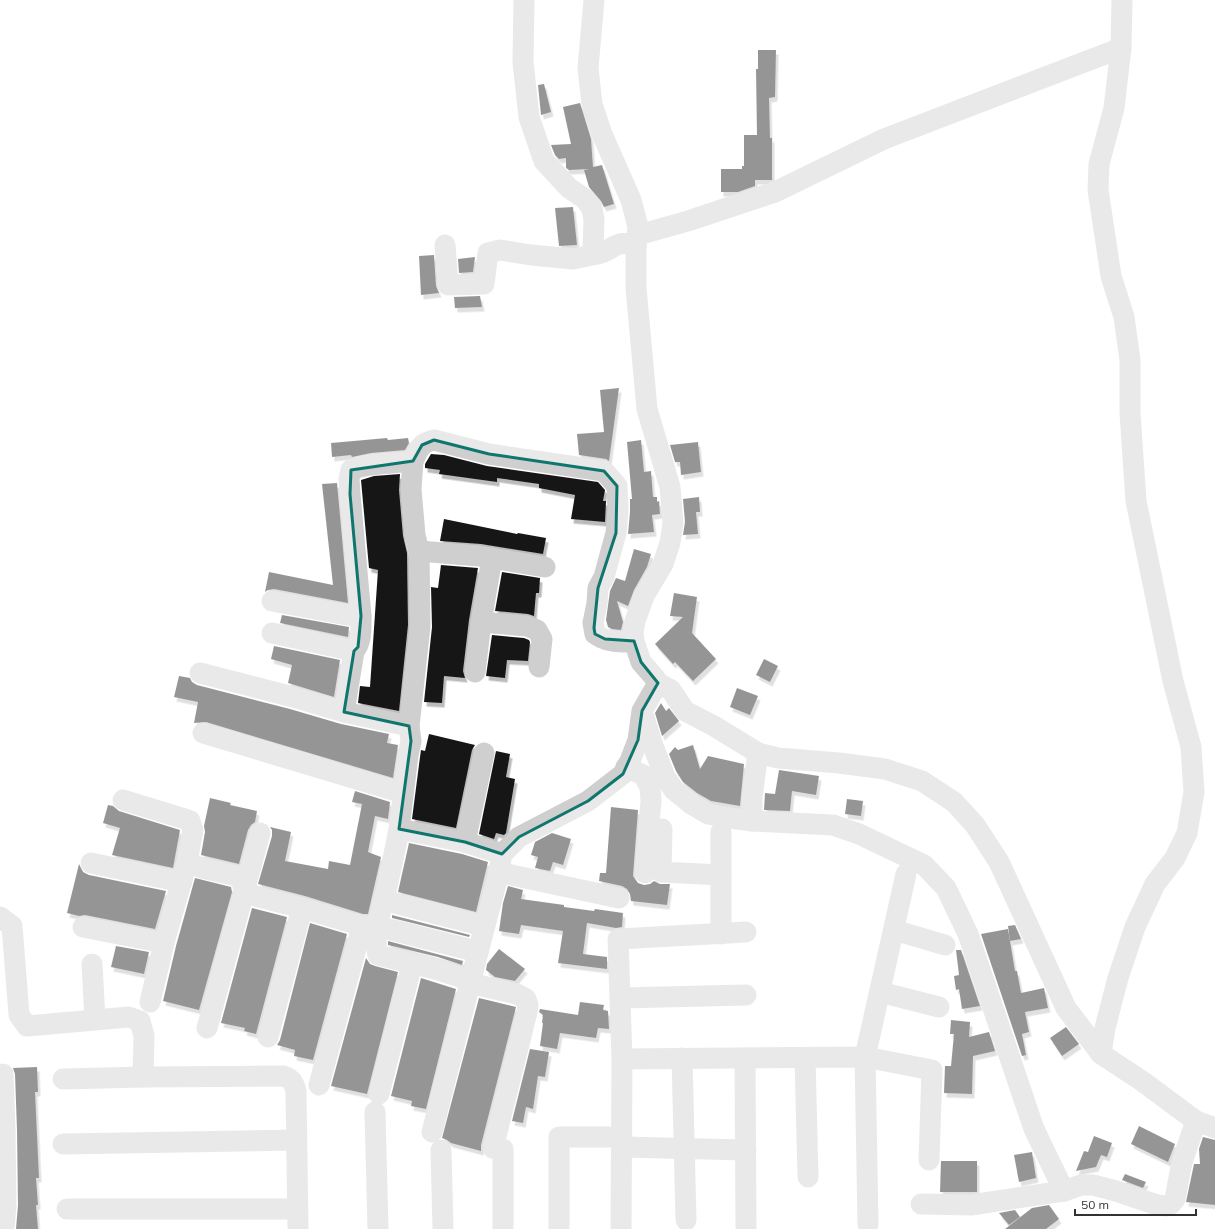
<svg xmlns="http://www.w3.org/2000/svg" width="1215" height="1229" viewBox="0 0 1215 1229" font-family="Mulish,sans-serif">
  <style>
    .building { fill: #191919; filter: url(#shadow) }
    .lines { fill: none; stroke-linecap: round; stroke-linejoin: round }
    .minor { stroke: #cfcfcf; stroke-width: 21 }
    .marked { fill: none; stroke: #0f766e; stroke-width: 3; stroke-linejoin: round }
  </style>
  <defs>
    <filter id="shadow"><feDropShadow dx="2.5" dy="4.5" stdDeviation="0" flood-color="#0004"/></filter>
  </defs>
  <rect width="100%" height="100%" fill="#fff"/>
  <g class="building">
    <polygon points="758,50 776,50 775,97 769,98 770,138 772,138 772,180 755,180 755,186 738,192 721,192 721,169 742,169 742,166 744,166 744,135 757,135 756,69 758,69"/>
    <polygon points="544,84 551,112 541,115 538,85"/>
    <polygon points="580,103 591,139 593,167 602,165 614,204 604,207 601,201 589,187 584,170 589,169 569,170 566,168 566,158 559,159 555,155 551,145 571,144 563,107"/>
    <polygon points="573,207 577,245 559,246 555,208"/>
    <polygon points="434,255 436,286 439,293 421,295 419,256"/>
    <polygon points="475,257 473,272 459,273 458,259"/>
    <polygon points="480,296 482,307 455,308 454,297"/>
    <polygon points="619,388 609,461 606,459 579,455 577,434 604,432 600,390"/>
    <polygon points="387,438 388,440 408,438 409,443 405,450 371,453 352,457 351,455 332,457 331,443"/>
    <polygon points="641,440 644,472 651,471 653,497 657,497 657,502 659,501 660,514 652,515 654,532 628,534 630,512 630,499 632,499 627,442"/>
    <polygon points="698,442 701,472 681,475 680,462 675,462 670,445"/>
    <polygon points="431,454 444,455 487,466 598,482 605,490 603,501 606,501 605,522 571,519 575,495 539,488 539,484 497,478 497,482 439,474 440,470 425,468 425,464"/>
    <polygon points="400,474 399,490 403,536 407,553 408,625 399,711 358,703 360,686 370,687 378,570 369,568 361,480 374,476"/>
    <polygon points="337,483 348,603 274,589 268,590 265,592 269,572 333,585 322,484"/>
    <polygon points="699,497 700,512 696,512 698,534 683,535 685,522 683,499"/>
    <polygon points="444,519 517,534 518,533 546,538 543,554 481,544 440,541"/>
    <polygon points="634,549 651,554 647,567 634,590 628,606 617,601 623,622 621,630 612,629 608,627 606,620 610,591 616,578 625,581"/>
    <polygon points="441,565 478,568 469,620 463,671 465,678 444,676 442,703 424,702 432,627 431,587 438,588"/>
    <polygon points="502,572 540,578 539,593 536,593 534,616 528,614 495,611"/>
    <polygon points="674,593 697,597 692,633 716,659 693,681 675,662 673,664 655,644 683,617 670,616"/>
    <polygon points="282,615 349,627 348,637 280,623"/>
    <polygon points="492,635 524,638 529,640 530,642 528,661 507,660 505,678 486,676"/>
    <polygon points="274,646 340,660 334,697 288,683 292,665 271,659"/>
    <polygon points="764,659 778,666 770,682 756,675"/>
    <polygon points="179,676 190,678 192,682 197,685 290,709 341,724 389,734 387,743 398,745 393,778 206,722 194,723 198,702 174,697"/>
    <polygon points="737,688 758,696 750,715 730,707"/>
    <polygon points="661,703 666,711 669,708 679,721 662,736 655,713"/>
    <polygon points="429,734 475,745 472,750 456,828 412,819 420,757 421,750 425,751"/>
    <polygon points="693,745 700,769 708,756 744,764 740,806 711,801 697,793 683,782 676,771 669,754 675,747 678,750"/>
    <polygon points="496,751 510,754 506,777 515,779 506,833 504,835 496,833 494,839 479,834"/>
    <polygon points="779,770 819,776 816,795 792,791 790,811 764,810 765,793 775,794"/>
    <polygon points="355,791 390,802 388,819 375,816 368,852 381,857 368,914 363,914 305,896 258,884 272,836 272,830 270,827 291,832 285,861 328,869 329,861 350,865 362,804 352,802"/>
    <polygon points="210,798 231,803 230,805 257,811 255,822 251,825 248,830 239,864 201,855 205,832 204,826"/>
    <polygon points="847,799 863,801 861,816 845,814"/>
    <polygon points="108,805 113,806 119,811 180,830 173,868 112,855 120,828 103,823"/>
    <polygon points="611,807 638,810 633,876 638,883 644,885 650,884 654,881 660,884 670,884 667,905 631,901 630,894 627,889 622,886 599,881 600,873 606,873"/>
    <polygon points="552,833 571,839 563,865 553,862 550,871 535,868 538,857 531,855 535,842"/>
    <polygon points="409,843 462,854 488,862 476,912 398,892"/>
    <polygon points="79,864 83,872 89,875 166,891 155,929 85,915 79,916 67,913"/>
    <polygon points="195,878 231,887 232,892 199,1010 163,1001 176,946"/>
    <polygon points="508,886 523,890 521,899 564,905 564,907 594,911 595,909 623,913 622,927 616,928 587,923 583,954 607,957 607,969 558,963 563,931 521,925 519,934 499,931 503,903"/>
    <polygon points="252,908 287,917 256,1034 244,1031 245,1028 221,1023"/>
    <polygon points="392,915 470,935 469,937 392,918"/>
    <polygon points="310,923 347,934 313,1060 294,1056 295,1050 277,1045 280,1040"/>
    <polygon points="1015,925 1021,939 1010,941 1008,926"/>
    <polygon points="1008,929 1015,971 1017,971 1021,993 1044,988 1048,1008 1025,1012 1029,1032 1022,1034 1026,1055 1022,1056 981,934"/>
    <polygon points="388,941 463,961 462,965 438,957 388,945"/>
    <polygon points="116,946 149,952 144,974 111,967"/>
    <polygon points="499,949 525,969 515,981 495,977 486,970 487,964"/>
    <polygon points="956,950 961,950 980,1006 962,1009 959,989 956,990 954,976 959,975"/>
    <polygon points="366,958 370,964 375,966 398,972 367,1094 331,1086"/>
    <polygon points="421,978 456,989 426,1109 411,1106 412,1101 391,1096"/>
    <polygon points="479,998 516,1007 481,1145 481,1151 451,1143 447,1140 442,1138"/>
    <polygon points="580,1002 604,1005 603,1010 608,1011 609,1029 598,1028 596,1038 560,1033 557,1049 540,1046 543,1023 542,1023 543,1015 539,1012 540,1009 578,1015"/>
    <polygon points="951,1020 970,1022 969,1037 989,1032 995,1051 973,1056 972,1094 944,1093 945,1066 951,1066 954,1034 950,1034"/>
    <polygon points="1066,1027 1079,1044 1062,1056 1050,1038"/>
    <polygon points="530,1049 549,1052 545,1077 538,1076 533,1109 526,1107 523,1123 512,1121"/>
    <polygon points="37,1067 38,1092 35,1092 39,1178 36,1178 38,1205 36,1205 38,1229 16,1229 18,1205 17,1130 15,1074 13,1068"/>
    <polygon points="1139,1126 1175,1144 1168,1162 1131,1144"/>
    <polygon points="1094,1136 1112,1143 1107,1157 1101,1155 1096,1167 1076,1171 1084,1151 1088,1152"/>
    <polygon points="1203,1137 1215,1140 1215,1205 1186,1202 1194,1164 1200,1164 1199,1149"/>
    <polygon points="1032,1152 1036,1178 1019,1182 1014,1155"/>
    <polygon points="941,1161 977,1161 977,1192 940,1192"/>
    <polygon points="1125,1174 1146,1182 1143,1188 1122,1180"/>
    <polygon points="1049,1205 1059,1219 1046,1229 1005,1229 1032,1208"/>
    <polygon points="1015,1210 1020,1217 1009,1225 999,1213"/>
  </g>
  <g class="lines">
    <g class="minor">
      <path d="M524 0 523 62 529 117 544 161 569 188 585 199 592 208 594 220 593 247 597 254C614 251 616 237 636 247"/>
      <polyline points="638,235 688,221 775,192 884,139 1121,48"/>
      <polyline points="445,245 448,285 484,284 488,253 500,250 531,255 573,259 597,254"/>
      <path d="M413 461C419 449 420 443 434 440L489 454 604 471 617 486 618 511 616 533 604 577 598 588 597 603 593 623 595 634C606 642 621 643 634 641"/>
      <polyline points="419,551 479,556 545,567"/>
      <path d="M272 601 347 615 361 616C361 627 362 643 354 651L344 712"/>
      <path d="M361 616 350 494 349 479 351 470C367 462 395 464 413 461L411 489 415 535 419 551 420 626 409 726 411 741 408 755 399 829 465 842 502 854"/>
      <polyline points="481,622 527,626 537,630 542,639 539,667"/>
      <polyline points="272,633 354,651"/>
      <polyline points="475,672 481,622 492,558"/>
      <polyline points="200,673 293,697 344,712 409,726"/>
      <polyline points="658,683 671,690 685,711 714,726 758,753 778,758 839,763 885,769 922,781 954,802 975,825 999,862 1066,1008 1101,1054 1142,1081 1196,1121 1215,1128"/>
      <polyline points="644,717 653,746 665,777 674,790 691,804 708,814 730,818 752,821 833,825 859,834 924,865 946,888 968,934 1034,1129 1064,1191"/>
      <polyline points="203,733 403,793"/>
      <polyline points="626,767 643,775 650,787 651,801 645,873"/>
      <polyline points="123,800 185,819 190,821 193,830 187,862"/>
      <polyline points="752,821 752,797 758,753"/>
      <path d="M399 829C395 851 390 873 385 895 380 916 372 935 378 955L435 969 460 977 469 983 517 994 526 999 528 1005 527 1012 493 1148"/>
      <polyline points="662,829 661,872 721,875"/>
      <polyline points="465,842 484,753"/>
      <polyline points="91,863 182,882"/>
      <polyline points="498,872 619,898"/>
      <polyline points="383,900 484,926"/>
      <path d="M0 917 12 926 19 1015 27 1026 129 1017 140 1021 144 1036 143 1077 284 1076C292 1079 294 1083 296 1091L298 1229"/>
      <polyline points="83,927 164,943"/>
      <polyline points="894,930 945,945"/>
      <polyline points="721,934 721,832"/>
      <polyline points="92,964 95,1020"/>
      <polyline points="880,992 939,1007"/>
      <polyline points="620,998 746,995"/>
      <polyline points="150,1002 164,943 187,862 202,868 237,876 242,880 244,893 302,908 362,926 376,926 478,952 498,876 502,854 519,837 588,801 623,774 630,761 638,740 642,711 658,683 655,678 641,662 634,641 633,632 635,621 644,596 663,564 670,543 673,523 670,487 647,409 636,288 636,247 638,227 631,200 602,134 592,104 588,68 594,0"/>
      <polyline points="207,1028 260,833"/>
      <polyline points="268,1037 302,908"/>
      <polyline points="1101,1054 1105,1028 1118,978 1135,927 1155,884 1175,858 1187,833 1194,792 1191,747 1173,681 1136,501 1130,413 1130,360 1124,317 1111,276 1098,190 1099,164 1114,108 1121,48 1122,0"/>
      <polyline points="682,1058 686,1220"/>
      <polyline points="745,1058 746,1229"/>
      <polyline points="805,1058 808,1177"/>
      <polyline points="622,1059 865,1057 932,1070 929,1160"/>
      <polyline points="3,1074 5,1130"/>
      <polyline points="63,1079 143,1077"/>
      <polyline points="319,1085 362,926"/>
      <polyline points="379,1094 412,964"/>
      <polyline points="375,1112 378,1229"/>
      <polyline points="0,1130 5,1130 6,1205 4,1229"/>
      <polyline points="432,1132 478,952"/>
      <polyline points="63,1144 296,1140"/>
      <polyline points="622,1147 746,1150"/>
      <polyline points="503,1149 503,1229"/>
      <polyline points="441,1150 443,1229"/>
      <polyline points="921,1204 971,1205 1064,1191 1081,1185 1093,1185 1116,1191 1157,1205 1166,1206 1171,1204 1175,1199 1182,1162 1196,1121"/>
      <polyline points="67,1209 297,1209"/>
      <polyline points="868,1224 865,1057 906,874"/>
      <polyline points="559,1229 559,1137 622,1137"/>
      <polyline points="621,1229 622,1059 618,939 746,932"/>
    </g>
  </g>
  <path d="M0 0H1215V1229H0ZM434 440 489 454 604 471 617 486 616 533 598 588 594 628 595 634 605 639 634 641 641 662 658 683 642 711 638 740 623 774 588 801 519 837 502 854 465 842 399 829 411 741 409 726 344 712 354 651 358 647 361 616 350 494 351 470 413 461 422 445Z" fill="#fff" fill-opacity=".55" fill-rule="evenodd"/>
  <path class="marked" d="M434 440 489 454 604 471 617 486 616 533 598 588 594 628 595 634 605 639 634 641 641 662 658 683 642 711 638 740 623 774 588 801 519 837 502 854 465 842 399 829 411 741 409 726 344 712 354 651 358 647 361 616 350 494 351 470 413 461 422 445Z"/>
  <path d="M1075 1209v6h121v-6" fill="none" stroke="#323232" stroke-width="2"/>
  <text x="1081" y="1209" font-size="12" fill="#323232" stroke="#ffffff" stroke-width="3" paint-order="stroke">50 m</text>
</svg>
